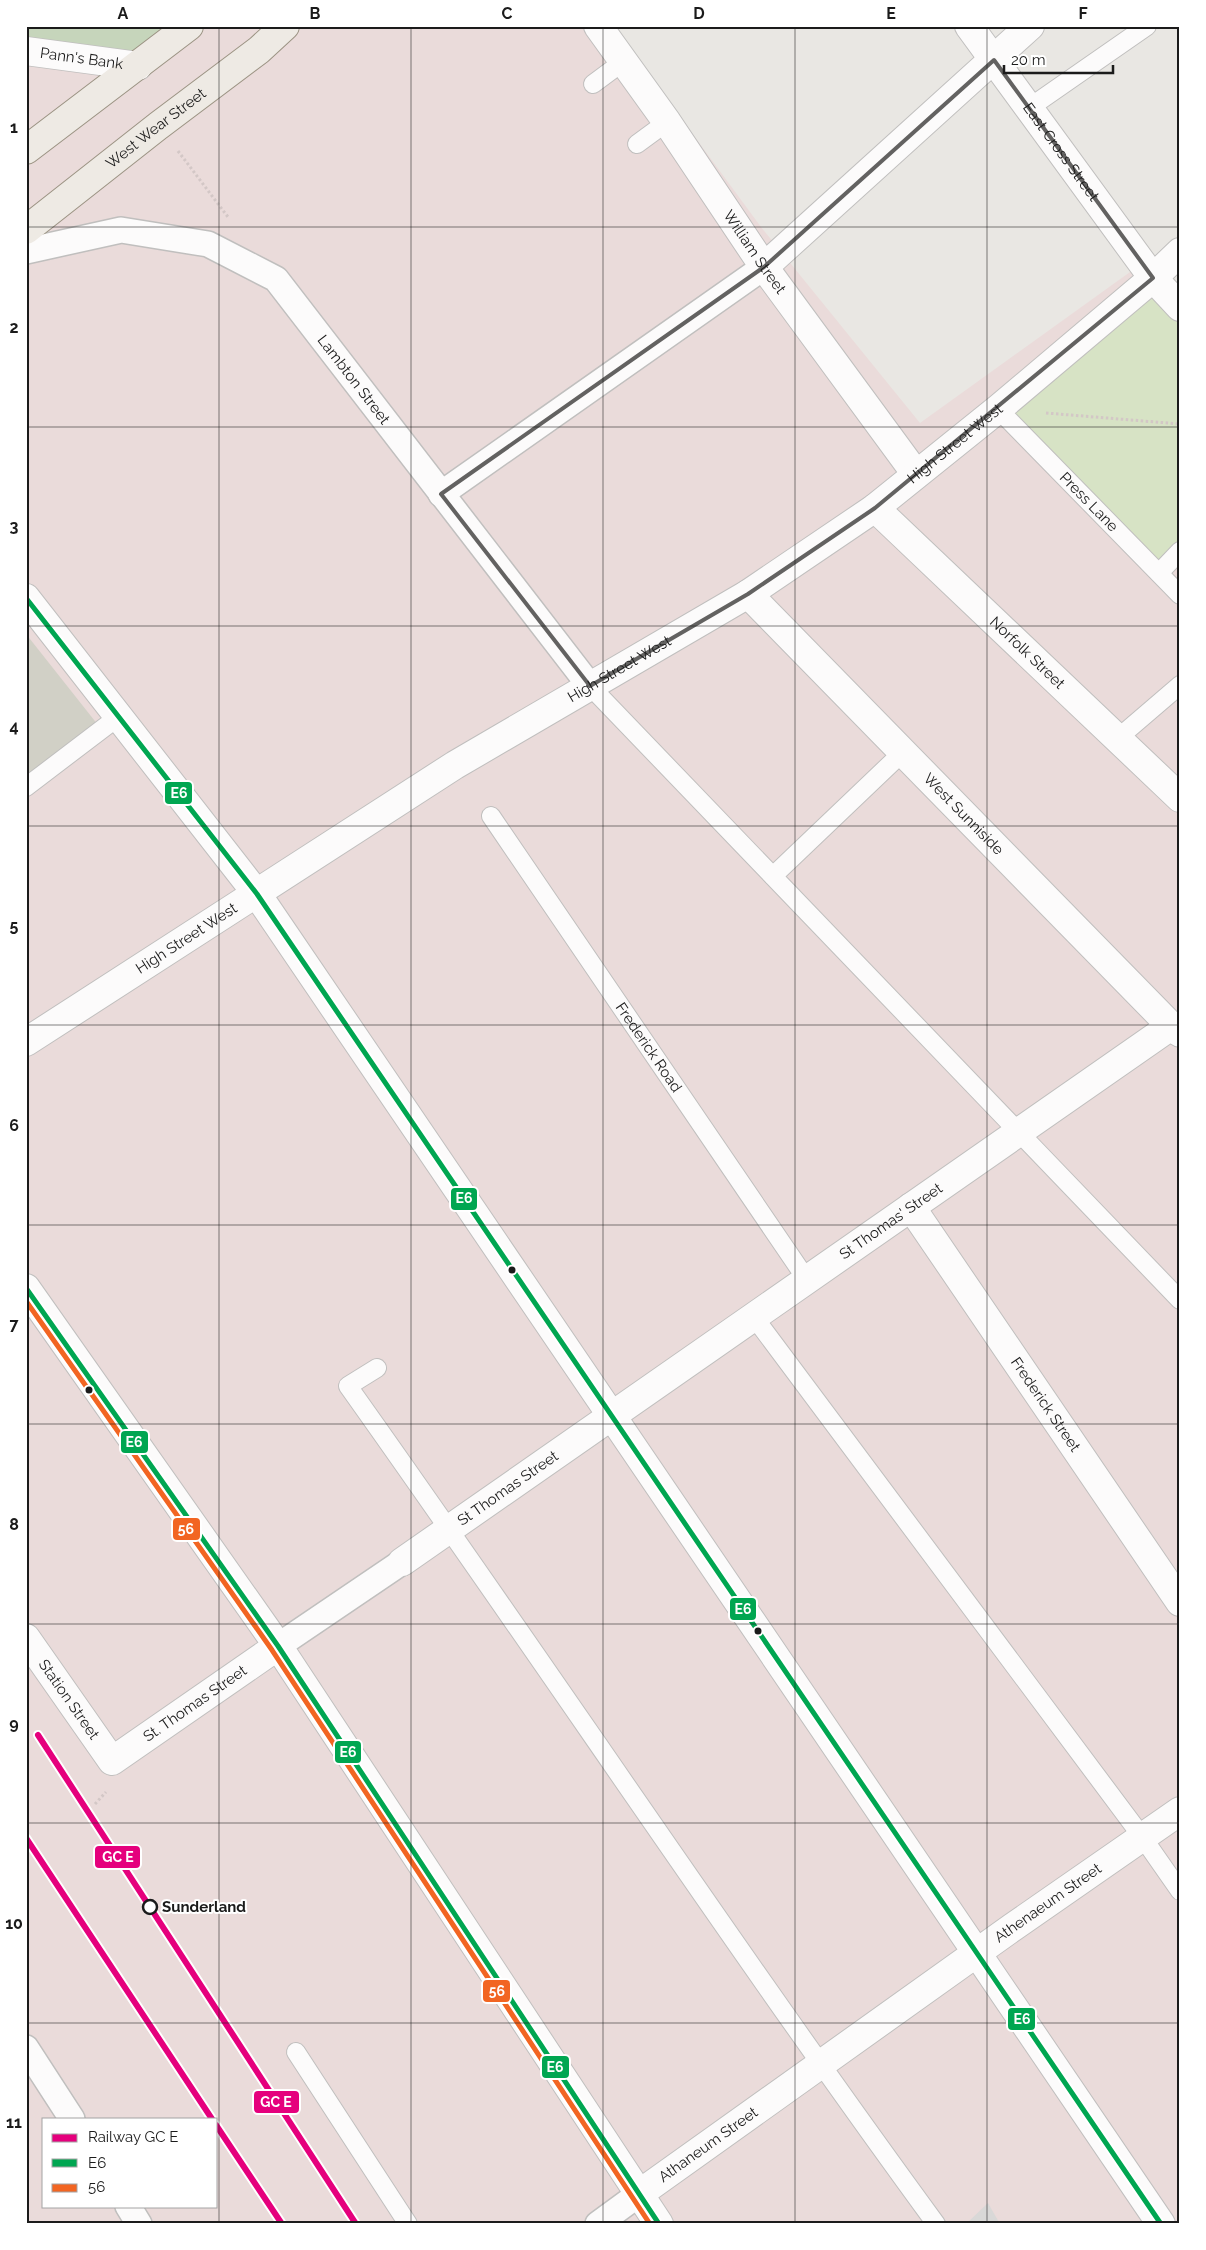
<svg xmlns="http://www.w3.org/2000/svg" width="1206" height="2250" viewBox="0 0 1206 2250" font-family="Raleway,sans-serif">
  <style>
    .commercial { fill: #eadbda; fill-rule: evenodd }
    .construction { fill: #d1d0c6 }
    .grass { fill: #d7e3c5 }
    .forest { fill: #c6d5bb }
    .parking { fill: #d9d8d7 }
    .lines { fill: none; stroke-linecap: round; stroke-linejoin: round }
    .service-casing { stroke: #c0bfbe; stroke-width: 20 }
    .pedestrian-casing { stroke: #c0bfbe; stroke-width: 28 }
    .minor-casing { stroke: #c0bfbe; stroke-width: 30 }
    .tertiary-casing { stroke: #c0bfbe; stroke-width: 30 }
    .primary-casing { stroke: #9b9383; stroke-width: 30 }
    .path { stroke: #d3c7c6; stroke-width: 3; stroke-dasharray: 2.5 2.5; stroke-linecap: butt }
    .service { stroke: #fcfbfb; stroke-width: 18 }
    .pedestrian { stroke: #fcfbfb; stroke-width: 25 }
    .minor { stroke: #fcfbfb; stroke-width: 28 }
    .tertiary { stroke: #fcfbfb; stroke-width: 28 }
    .primary { stroke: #eeeae4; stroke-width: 28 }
    .bus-1-casing { stroke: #fff; stroke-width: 9 }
    .bus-2-casing { stroke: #fff; stroke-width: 9 }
    .bus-1 { stroke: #00a651; stroke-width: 5 }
    .bus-2 { stroke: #f26522; stroke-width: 5 }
    .rail-1-casing { stroke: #fff; stroke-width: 10 }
    .rail-1 { stroke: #e5007d; stroke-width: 6 }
    .marked { fill: none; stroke: #636261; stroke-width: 4; stroke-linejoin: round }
    .grid { fill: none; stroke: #1b1b1b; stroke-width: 1; stroke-opacity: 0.55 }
    .bus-dot { fill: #1b1b1b; stroke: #fff; stroke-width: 2 }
    .stop-dot { fill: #fff; stroke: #1b1b1b; stroke-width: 2.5 }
    .labels { text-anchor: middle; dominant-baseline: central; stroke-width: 4; stroke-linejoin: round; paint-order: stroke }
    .street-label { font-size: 15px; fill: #1b1b1b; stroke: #fff }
    .stop-label { font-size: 15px; font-weight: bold; fill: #1b1b1b; stroke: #fff; text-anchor: start }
    .line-badge { stroke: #fff; stroke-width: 2 }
    .badge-label { font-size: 14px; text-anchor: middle; font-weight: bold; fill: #fff }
    .neatline { fill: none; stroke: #1b1b1b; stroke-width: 2 }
    .grid-label { font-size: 16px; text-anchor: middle; font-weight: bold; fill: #1b1b1b }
  </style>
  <rect width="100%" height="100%" fill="#e9e7e3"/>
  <path class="commercial" d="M26 26H613L761 227 920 423 1137 267 1180 307V2224H26ZM44 2119H216V2206H44Z"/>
  <polygon class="construction" points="26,634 98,725 26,779"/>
  <polygon class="grass" points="1153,278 1180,307 1180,551 1159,573 998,409"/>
  <polygon class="forest" points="26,26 189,26 138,66 26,51"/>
  <polygon class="parking" points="988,2203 1000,2224 966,2224"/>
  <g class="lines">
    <defs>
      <g id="service">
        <polyline points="593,84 624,61"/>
        <polyline points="1029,108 1147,26"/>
        <polyline points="637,144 667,122"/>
        <path id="s1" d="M998 409 1180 595"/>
        <polyline points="1159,573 1180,551"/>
        <polyline points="590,686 1180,1300"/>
        <polyline points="1117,739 1180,685"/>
        <polyline points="26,787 118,717"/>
        <path id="s2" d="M491 816 807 1280"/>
        <polyline points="773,876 903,752"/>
        <polyline points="754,1317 1143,1838 1180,1891"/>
        <path d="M377 1368 348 1386C546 1664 734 1948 936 2224"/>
        <polyline points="296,2052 408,2224"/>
      </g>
      <g id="pedestrian">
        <path id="s3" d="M26 251 121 230 208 244 276 279 590 686"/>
        <polyline points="441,494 764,267"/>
        <polyline points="278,1646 402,1562"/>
        <polyline points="26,2048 72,2119"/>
        <polyline points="128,2206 139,2224"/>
        <polyline points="598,2224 639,2194"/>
      </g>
      <g id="minor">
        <path id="s4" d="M598 26 667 122 764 267 916 474"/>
        <path id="s5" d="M969 26 1153 278 1180 307"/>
        <path id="s6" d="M26 51 138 66"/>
        <polyline points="764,267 1030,26"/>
        <path id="s7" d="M875 508 1180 798"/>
        <path id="s8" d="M748 594 1171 1026 1180 1033"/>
        <path id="s9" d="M911 1207 1180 1602"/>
        <path id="s10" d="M402 1562 1171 1026"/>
        <path id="s11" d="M26 1638 112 1761 278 1646"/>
      </g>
      <g id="tertiary">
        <polyline points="26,598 257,894 1161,2224"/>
        <path id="s12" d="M26 1042 455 765 748 594 875 508 998 409 1153 278 1180 252"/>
        <polyline points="26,1288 278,1646 659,2224"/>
        <path id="s13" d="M639 2194 1013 1927 1180 1811"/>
      </g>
      <g id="primary">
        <polyline points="26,150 189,26"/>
        <path id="s14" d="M26 230 158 126 259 50 285 26"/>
      </g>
    </defs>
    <use href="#service" class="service-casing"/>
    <use href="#pedestrian" class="pedestrian-casing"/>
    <use href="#minor" class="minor-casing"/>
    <use href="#tertiary" class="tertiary-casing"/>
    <use href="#primary" class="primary-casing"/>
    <g class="path">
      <polyline points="178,151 228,217"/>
      <polyline points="1046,413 1180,424"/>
      <polyline points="95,1804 106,1792"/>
    </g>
    <use href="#service" class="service"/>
    <use href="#pedestrian" class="pedestrian"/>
    <use href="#minor" class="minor"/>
    <use href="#tertiary" class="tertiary"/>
    <use href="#primary" class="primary"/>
    <defs>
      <g id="bus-1">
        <polyline points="26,598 257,894 1161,2224"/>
        <polyline points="26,1288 278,1646 659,2224"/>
      </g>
      <polyline id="bus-2" points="26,1301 272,1650 650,2224"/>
    </defs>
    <use href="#bus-1" class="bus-1-casing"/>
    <use href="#bus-2" class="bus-2-casing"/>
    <use href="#bus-1" class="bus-1"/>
    <use href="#bus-2" class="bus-2"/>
    <defs>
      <g id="rail-1">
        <polyline points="38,1735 356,2224"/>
        <polyline points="26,1838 212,2119"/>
        <polyline points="216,2125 282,2224"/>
      </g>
    </defs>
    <use href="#rail-1" class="rail-1-casing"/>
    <use href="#rail-1" class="rail-1"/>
  </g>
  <path class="marked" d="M994 60 1153 278 875 508 748 594 590 686 441 494 764 267Z"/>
  <path class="grid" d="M219 26V2224M411 26V2224M603 26V2224M795 26V2224M987 26V2224M26 227H1180M26 427H1180M26 626H1180M26 826H1180M26 1025H1180M26 1225H1180M26 1424H1180M26 1624H1180M26 1823H1180M26 2023H1180"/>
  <g class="bus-dot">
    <circle cx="512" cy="1270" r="4.5"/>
    <circle cx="89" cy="1390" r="4.5"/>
    <circle cx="758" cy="1631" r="4.5"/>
  </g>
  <circle class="stop-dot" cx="150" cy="1907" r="7"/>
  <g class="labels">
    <g class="street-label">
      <text stroke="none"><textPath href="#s6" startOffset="56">Pann's Bank</textPath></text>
      <text stroke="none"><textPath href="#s14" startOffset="165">West Wear Street</textPath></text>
      <text stroke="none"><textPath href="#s5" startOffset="156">East Cross Street</textPath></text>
      <text stroke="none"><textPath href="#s4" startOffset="275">William Street</textPath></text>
      <text stroke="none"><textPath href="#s3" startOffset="389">Lambton Street</textPath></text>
      <text stroke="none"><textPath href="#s12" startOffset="1106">High Street West</textPath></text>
      <text stroke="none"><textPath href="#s1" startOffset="130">Press Lane</textPath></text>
      <text stroke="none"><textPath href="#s7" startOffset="210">Norfolk Street</textPath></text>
      <text stroke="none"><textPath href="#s12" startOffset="701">High Street West</textPath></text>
      <text stroke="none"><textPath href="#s8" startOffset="308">West Sunniside</textPath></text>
      <text stroke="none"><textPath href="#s12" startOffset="191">High Street West</textPath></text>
      <text stroke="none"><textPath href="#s2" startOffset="280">Frederick Road</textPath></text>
      <text stroke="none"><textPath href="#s10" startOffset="596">St Thomas' Street</textPath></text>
      <text stroke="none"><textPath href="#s9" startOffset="239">Frederick Street</textPath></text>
      <text stroke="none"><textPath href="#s10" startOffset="129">St Thomas Street</textPath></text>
      <text stroke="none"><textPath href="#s11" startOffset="75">Station Street</textPath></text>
      <text stroke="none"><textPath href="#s11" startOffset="251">St. Thomas Street</textPath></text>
      <text stroke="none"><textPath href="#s13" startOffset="502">Athenaeum Street</textPath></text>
      <text stroke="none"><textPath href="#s13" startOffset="85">Athaneum Street</textPath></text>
    </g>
    <g class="stop-label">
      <text x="162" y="1907">Sunderland</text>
    </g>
  </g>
  <g class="line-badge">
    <rect x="164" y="781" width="29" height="24" rx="5" fill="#00a651"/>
    <rect x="450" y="1187" width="28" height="24" rx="5" fill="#00a651"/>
    <rect x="120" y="1430" width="29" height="24" rx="5" fill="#00a651"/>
    <rect x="172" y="1517" width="29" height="24" rx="5" fill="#f26522"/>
    <rect x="729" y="1597" width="28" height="24" rx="5" fill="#00a651"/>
    <rect x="334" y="1740" width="28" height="24" rx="5" fill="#00a651"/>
    <rect x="94" y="1845" width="47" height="24" rx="5" fill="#e5007d"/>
    <rect x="482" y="1979" width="29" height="24" rx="5" fill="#f26522"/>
    <rect x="1007" y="2007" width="29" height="24" rx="5" fill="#00a651"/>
    <rect x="541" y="2055" width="29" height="24" rx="5" fill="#00a651"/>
    <rect x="253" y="2090" width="47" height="24" rx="5" fill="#e5007d"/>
  </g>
  <g class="badge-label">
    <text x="179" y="798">E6</text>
    <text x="464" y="1203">E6</text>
    <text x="134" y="1447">E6</text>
    <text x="186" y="1534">56</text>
    <text x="743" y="1614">E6</text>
    <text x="348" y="1757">E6</text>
    <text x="118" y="1862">GC E</text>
    <text x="497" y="1996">56</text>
    <text x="1022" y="2024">E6</text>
    <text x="555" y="2072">E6</text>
    <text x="276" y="2107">GC E</text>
  </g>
  <rect width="1206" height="2250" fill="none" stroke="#ffffff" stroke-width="55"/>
  <rect x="42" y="2118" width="175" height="90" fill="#ffffff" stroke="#a4a4a4"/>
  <rect x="52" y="2134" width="25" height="8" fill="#e5007d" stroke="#a4a4a4"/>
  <text x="88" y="2142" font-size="15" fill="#1b1b1b">Railway GC E</text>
  <rect x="52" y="2159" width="25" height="8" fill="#00a651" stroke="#a4a4a4"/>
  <text x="88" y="2168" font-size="15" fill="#1b1b1b">E6</text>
  <rect x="52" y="2184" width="25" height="8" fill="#f26522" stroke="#a4a4a4"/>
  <text x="88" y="2192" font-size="15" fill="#1b1b1b">56</text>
  <path d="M1004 65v8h109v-8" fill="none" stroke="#1b1b1b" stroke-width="2.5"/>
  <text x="1011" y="65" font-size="15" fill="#1b1b1b" stroke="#ffffff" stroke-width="4" paint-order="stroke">20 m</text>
  <rect x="28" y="28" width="1150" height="2194" class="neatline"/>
  <g class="grid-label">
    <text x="123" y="19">A</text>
    <text x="315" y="19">B</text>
    <text x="507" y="19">C</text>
    <text x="699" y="19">D</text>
    <text x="891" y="19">E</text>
    <text x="1083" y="19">F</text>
    <text x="14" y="133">1</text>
    <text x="14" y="333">2</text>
    <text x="14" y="532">3</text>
    <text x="14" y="732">4</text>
    <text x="14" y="931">5</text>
    <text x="14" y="1131">6</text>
    <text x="14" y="1330">7</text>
    <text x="14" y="1530">8</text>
    <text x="14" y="1729">9</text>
    <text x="14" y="1929">10</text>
    <text x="14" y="2128">11</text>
  </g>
</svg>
